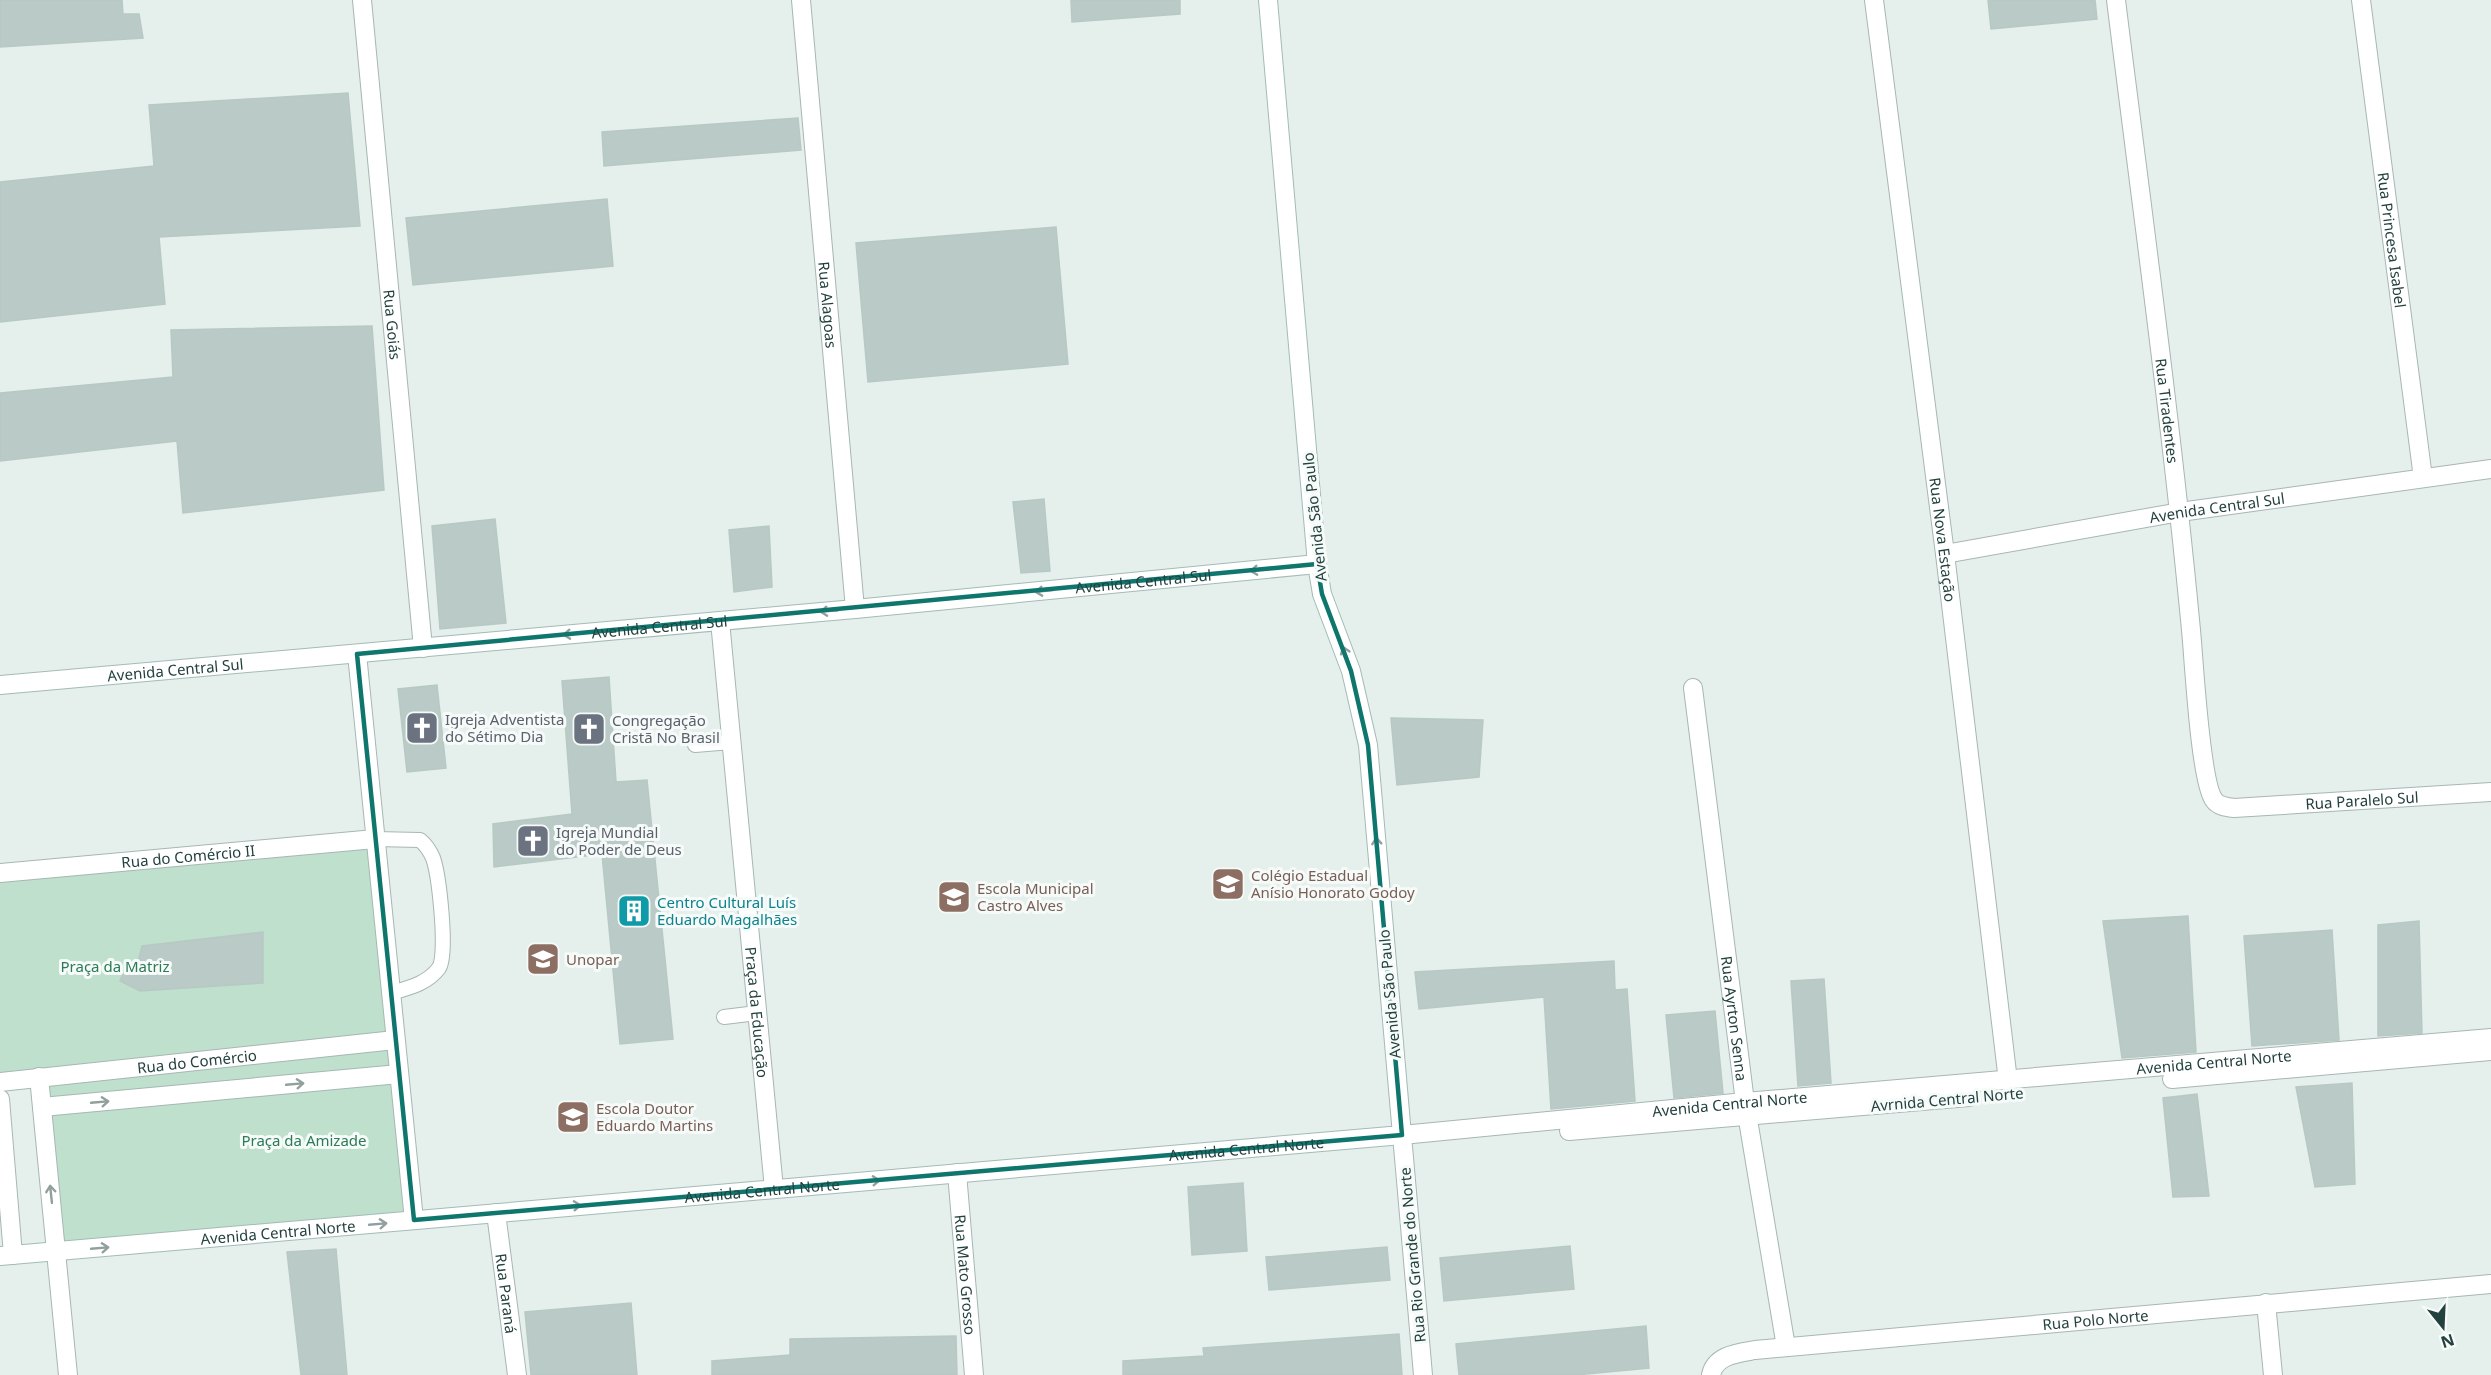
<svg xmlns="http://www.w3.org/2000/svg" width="2491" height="1375" viewBox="0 0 2491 1375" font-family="'Noto Sans',sans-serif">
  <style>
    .green { fill: #bee0cd }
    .building { fill: #bacac6; stroke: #b7c9c4; stroke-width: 1.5 }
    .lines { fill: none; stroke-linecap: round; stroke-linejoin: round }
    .service-casing { stroke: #a7b7b4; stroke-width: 16 }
    .minor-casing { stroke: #a7b7b4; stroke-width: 20 }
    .secondary-casing { stroke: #a3bbb6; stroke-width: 20 }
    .service { stroke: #fff; stroke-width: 14 }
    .minor { stroke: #fff; stroke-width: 18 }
    .secondary { stroke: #fff; stroke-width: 18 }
    .oneway { stroke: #91a09e }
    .marked { fill: none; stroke: #0f766e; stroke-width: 4.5; stroke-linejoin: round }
    .labels { text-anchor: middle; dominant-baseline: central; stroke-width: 6; stroke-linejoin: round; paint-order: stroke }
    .street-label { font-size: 15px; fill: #23413e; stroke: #f6fbf9 }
    .worship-label { font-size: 15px; fill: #5b616d; stroke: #f6fbf9; text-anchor: start }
    .education-label { font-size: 15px; fill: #785e54; stroke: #f6fbf9; text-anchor: start }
    .culture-label { font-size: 15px; fill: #0d838f; stroke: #f6fbf9; text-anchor: start }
    .park-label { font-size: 15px; fill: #2c7a57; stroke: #f6fbf9 }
  </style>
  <rect width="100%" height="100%" fill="#e5efec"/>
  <polygon class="green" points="375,839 416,1220 57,1251 40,1078 0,1082 0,873"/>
  <g class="building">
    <polygon points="0,0 122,0 123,14 139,14 143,38 0,47"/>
    <polygon points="1071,0 1180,0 1180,14 1072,22"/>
    <polygon points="1988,0 2095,0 2097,19 1991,29"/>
    <polygon points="348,93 360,226 159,237 165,304 0,322 0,182 154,166 149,105"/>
    <polygon points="798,118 801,150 604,166 602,132"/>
    <polygon points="607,199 613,266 413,285 406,218"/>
    <polygon points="1056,227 1068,364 868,382 856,243"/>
    <polygon points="372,326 384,490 183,513 177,441 0,461 0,393 173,377 171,330"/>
    <polygon points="1044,499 1050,571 1021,573 1013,502"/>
    <polygon points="495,519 506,623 440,629 432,526"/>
    <polygon points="769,526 772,587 734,592 729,530"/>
    <polygon points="609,677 616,782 647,780 673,1039 620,1044 602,854 494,867 493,824 572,814 562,681"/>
    <polygon points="437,685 446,768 407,772 398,689"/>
    <polygon points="1391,718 1483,720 1479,777 1397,785"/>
    <polygon points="2188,916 2196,1052 2122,1058 2103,921"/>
    <polygon points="2419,921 2422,1033 2378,1036 2378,925"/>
    <polygon points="2332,930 2339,1040 2252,1046 2244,936"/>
    <polygon points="263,932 263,983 140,991 120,981 126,966 138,962 142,946"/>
    <polygon points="1614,961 1615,990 1627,989 1635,1101 1551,1109 1544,997 1419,1009 1415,972"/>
    <polygon points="1824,979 1831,1083 1798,1086 1791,981"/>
    <polygon points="1715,1011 1723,1093 1674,1098 1666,1015"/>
    <polygon points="2352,1083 2355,1184 2315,1187 2296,1087"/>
    <polygon points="2197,1094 2209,1196 2173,1197 2163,1098"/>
    <polygon points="1243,1183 1247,1251 1192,1255 1188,1187"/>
    <polygon points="1570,1246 1574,1289 1444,1301 1440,1258"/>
    <polygon points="1387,1247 1390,1280 1269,1290 1266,1257"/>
    <polygon points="336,1249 347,1375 301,1375 287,1252"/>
    <polygon points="631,1303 637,1375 531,1375 525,1312"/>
    <polygon points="1646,1326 1649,1368 1576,1375 1459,1375 1456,1344"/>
    <polygon points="1399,1334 1402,1375 1123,1375 1123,1361 1204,1356 1203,1348"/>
    <polygon points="956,1336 957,1375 712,1375 712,1361 790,1355 790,1339"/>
  </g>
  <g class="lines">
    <defs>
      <g id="service">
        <polyline points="695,745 731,742"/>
        <path d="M375 839 420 840C426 845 430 851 433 858 439 875 448 954 439 968 427 984 408 988 391 993"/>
        <polyline points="724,1017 757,1013"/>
      </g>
      <g id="minor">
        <path id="s1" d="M362 0 423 648"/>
        <path id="s2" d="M801 0 855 609"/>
        <path id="s3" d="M1874 0 1945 554 2008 1081"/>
        <path id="s4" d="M2116 0C2142 210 2171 419 2191 630 2194 660 2200 781 2214 800 2218 806 2226 807 2234 808L2491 792"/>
        <path id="s5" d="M2361 0 2423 478"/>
        <path id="s6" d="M1945 554 2180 512 2491 469"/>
        <path id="s7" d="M720 621 774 1189"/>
        <polyline points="357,654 414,1220"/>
        <path id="s8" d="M1693 688 1745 1102 1786 1347"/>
        <path id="s9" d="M0 873 375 839"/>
        <polyline points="39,1077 68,1375"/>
        <polyline points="2172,1079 2491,1051"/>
        <path id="s10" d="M0 1082 395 1040"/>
        <polyline points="0,1099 13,1255"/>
        <polyline points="42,1107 399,1074"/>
        <polyline points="1569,1131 1969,1097"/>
        <path id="s11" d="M957 1173 974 1375"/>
        <path id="s12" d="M496 1213 517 1375"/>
        <polyline points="2266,1303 2273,1375"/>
        <path id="s13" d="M1423 1375 1402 1135 1745 1102 2491 1038"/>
        <path id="s14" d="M1711 1375C1715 1355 1738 1353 1755 1350L2491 1284"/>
      </g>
      <g id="secondary">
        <path id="s15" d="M0 685 855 609 1317 564"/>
        <path id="s16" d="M0 1256 1402 1135 1368 745 1351 671 1322 594 1317 564 1268 0"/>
      </g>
    </defs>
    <use href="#service" class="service-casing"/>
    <use href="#minor" class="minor-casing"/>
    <use href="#secondary" class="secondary-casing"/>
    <use href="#service" class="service"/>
    <use href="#minor" class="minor"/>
    <use href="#secondary" class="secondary"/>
  </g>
  <defs><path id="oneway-shaft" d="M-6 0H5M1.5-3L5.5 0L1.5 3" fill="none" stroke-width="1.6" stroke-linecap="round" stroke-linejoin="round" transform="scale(1.5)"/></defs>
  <g class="oneway">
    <use href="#oneway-shaft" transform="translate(1259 570) rotate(174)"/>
    <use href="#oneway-shaft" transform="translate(1044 591) rotate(174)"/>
    <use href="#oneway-shaft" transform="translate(829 611) rotate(175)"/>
    <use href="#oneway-shaft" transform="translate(572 634) rotate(175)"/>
    <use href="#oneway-shaft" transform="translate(1346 655) rotate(-109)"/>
    <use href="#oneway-shaft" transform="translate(1377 846) rotate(-95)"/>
    <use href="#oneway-shaft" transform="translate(295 1084) rotate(-5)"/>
    <use href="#oneway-shaft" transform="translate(100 1102) rotate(-5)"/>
    <use href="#oneway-shaft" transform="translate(871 1181) rotate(-5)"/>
    <use href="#oneway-shaft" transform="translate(51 1194) rotate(-96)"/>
    <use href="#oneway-shaft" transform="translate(572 1206) rotate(-5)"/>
    <use href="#oneway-shaft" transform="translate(378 1224) rotate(-5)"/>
    <use href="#oneway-shaft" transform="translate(100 1248) rotate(-5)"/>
  </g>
  <path class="marked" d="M1317 564 1322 594 1351 671 1368 745 1402 1135 414 1220 357 654Z"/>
  <defs>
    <symbol id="church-square" viewBox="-11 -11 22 22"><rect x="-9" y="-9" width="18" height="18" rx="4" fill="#6b7280" stroke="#f6fbf9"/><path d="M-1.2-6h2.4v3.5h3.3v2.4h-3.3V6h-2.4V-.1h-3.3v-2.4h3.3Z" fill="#fff"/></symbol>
    <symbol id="school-square" viewBox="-11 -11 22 22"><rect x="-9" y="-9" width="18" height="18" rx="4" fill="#8d6e63" stroke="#f6fbf9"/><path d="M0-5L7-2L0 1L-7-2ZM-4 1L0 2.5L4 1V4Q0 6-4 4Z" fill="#fff"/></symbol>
    <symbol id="building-square" viewBox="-11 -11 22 22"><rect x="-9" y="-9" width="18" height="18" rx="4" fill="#0f9aa8" stroke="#f6fbf9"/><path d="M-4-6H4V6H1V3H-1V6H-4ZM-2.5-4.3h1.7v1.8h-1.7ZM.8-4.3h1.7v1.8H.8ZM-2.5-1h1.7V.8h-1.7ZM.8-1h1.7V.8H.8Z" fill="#fff"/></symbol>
    <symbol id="university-square" viewBox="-11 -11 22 22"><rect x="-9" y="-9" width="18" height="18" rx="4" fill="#8d6e63" stroke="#f6fbf9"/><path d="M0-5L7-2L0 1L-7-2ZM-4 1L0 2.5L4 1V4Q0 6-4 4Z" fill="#fff"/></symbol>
  </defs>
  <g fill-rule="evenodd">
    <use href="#church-square" x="403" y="709" width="38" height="38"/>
    <use href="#church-square" x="570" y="710" width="38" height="38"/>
    <use href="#church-square" x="514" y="822" width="38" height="38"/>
    <use href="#school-square" x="1209" y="865" width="38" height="38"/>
    <use href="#school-square" x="935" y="878" width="38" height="38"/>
    <use href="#building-square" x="615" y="892" width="38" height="38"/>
    <use href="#university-square" x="524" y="940" width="38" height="38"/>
    <use href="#school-square" x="554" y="1098" width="38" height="38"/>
  </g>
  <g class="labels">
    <g class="street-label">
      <text stroke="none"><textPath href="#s5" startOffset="242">Rua Princesa Isabel</textPath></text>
      <text stroke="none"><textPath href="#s2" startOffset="306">Rua Alagoas</textPath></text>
      <text stroke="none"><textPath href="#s1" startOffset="326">Rua Goiás</textPath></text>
      <text stroke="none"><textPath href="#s4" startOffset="414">Rua Tiradentes</textPath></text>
      <text stroke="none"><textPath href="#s6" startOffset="276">Avenida Central Sul</textPath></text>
      <text transform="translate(1314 517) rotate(-96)">Avenida São Paulo</text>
      <text stroke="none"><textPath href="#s3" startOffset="544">Rua Nova Estação</textPath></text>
      <text stroke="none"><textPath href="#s15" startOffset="1148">Avenida Central Sul</textPath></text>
      <text stroke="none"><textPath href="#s15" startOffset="662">Avenida Central Sul</textPath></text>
      <text stroke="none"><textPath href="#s15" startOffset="176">Avenida Central Sul</textPath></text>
      <text stroke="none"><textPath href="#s4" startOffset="957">Rua Paralelo Sul</textPath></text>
      <text stroke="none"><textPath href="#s9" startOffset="189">Rua do Comércio II</textPath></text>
      <text transform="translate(1389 994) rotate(-95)">Avenida São Paulo</text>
      <text stroke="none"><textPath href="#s7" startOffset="393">Praça da Educação</textPath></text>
      <text stroke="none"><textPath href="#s8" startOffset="333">Rua Ayrton Senna</textPath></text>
      <text stroke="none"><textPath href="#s10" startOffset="198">Rua do Comércio</textPath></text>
      <text stroke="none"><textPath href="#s13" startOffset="1056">Avenida Central Norte</textPath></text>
      <text transform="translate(1947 1099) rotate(-5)">Avrnida Central Norte</text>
      <text stroke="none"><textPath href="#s13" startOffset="570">Avenida Central Norte</textPath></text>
      <text stroke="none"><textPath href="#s16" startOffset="1251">Avenida Central Norte</textPath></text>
      <text stroke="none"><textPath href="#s16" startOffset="765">Avenida Central Norte</textPath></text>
      <text stroke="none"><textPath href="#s16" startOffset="279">Avenida Central Norte</textPath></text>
      <text transform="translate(1412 1255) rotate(-95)">Rua Rio Grande do Norte</text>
      <text stroke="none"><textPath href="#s11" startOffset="102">Rua Mato Grosso</textPath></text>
      <text stroke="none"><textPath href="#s12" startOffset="81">Rua Paraná</textPath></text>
      <text stroke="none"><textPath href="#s14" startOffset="396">Rua Polo Norte</textPath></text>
    </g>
    <g class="worship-label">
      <text x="445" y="719">Igreja Adventista<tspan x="445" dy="17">do Sétimo Dia</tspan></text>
      <text x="612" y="720">Congregação<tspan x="612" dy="17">Cristã No Brasil</tspan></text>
      <text x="556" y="832">Igreja Mundial<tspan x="556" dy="17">do Poder de Deus</tspan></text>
    </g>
    <g class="education-label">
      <text x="1251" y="875">Colégio Estadual<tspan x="1251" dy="17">Anísio Honorato Godoy</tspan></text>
      <text x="977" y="888">Escola Municipal<tspan x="977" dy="17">Castro Alves</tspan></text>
      <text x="566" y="959">Unopar</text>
      <text x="596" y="1108">Escola Doutor<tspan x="596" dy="17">Eduardo Martins</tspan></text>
    </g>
    <g class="culture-label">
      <text x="657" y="902">Centro Cultural Luís<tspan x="657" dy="17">Eduardo Magalhães</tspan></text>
    </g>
    <g class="park-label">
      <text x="115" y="966">Praça da Matriz</text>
      <text x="304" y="1140">Praça da Amizade</text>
    </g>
  </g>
  <g transform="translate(2443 1327) rotate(162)" stroke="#f6fbf9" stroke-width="4.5" paint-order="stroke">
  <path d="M0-4.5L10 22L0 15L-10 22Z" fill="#23413e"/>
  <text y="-9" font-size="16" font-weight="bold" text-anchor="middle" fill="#23413e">N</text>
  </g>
</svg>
